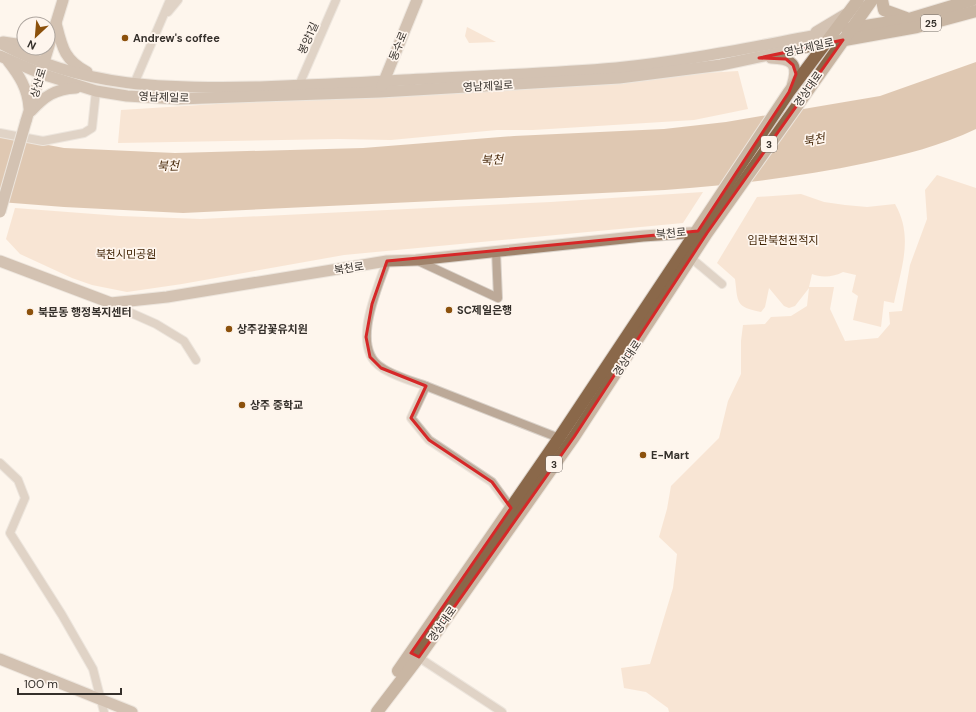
<svg xmlns="http://www.w3.org/2000/svg" width="976" height="712" viewBox="0 0 976 712" font-family="'DM Sans','Noto Sans KR',sans-serif">
  <style>
    .green { fill: #f2d1b5 }
    .water { fill: #bb916c }
    .lines { fill: none; stroke-linecap: round; stroke-linejoin: round }
    .street-casing { stroke: #dad2ca; stroke-width: 10 }
    .secondary-casing { stroke: #dad2ca; stroke-width: 13 }
    .primary-casing { stroke: #dad2ca; stroke-width: 14 }
    .street { stroke: #bca998; stroke-width: 8 }
    .secondary { stroke: #9f836b; stroke-width: 11 }
    .primary { stroke: #8a684a; stroke-width: 12 }
    .secondary-bridge-casing { stroke: #dad2ca; stroke-width: 13; stroke-linecap: butt }
    .secondary-bridge { stroke: #9f836b; stroke-width: 11 }
    .marked { fill: none; stroke: #d62828; stroke-width: 3; stroke-linejoin: round }
    .poi-dot { fill: #8c510c; stroke: #fef5ed; stroke-width: 1.5 }
    .labels { text-anchor: middle; dominant-baseline: central; stroke-width: 3.5; stroke-linejoin: round; paint-order: stroke }
    .shield { fill: #fef5ed; stroke: #716b65; stroke-width: 1 }
    .shield-label { font-size: 10px; font-weight: bold; fill: #35302b }
    .poi-label { font-size: 11px; font-weight: bold; fill: #35302b; stroke: #fef5ed; text-anchor: start }
    .street-label { font-size: 11px; fill: #35302b; stroke: #fef5ed }
    .park-label { font-size: 11px; fill: #402305; stroke: #fef5ed }
    .water-label { font-size: 12px; font-style: italic; fill: #4b2d0f; stroke: #fef5ed }
  </style>
  <rect width="100%" height="100%" fill="#fef5ed"/>
  <g class="green">
    <polygon points="467,27 496,42 469,43 465,36"/>
    <polygon points="738,71 748,109 694,120 533,130 497,130 391,140 338,139 118,143 121,110"/>
    <path d="M937 175 976 188V712H669L668 708 646 692 624 688 621 668 650 664 673 588 677 554 659 537 667 509 671 486 719 438 728 401 741 374V341L743 325 765 324 771 317 791 316 807 306 809 288 795 306 789 308 784 306 769 288 765 307 761 312C735 307 738 302 735 279L717 263 757 197 801 194 824 202 845 205 867 207 895 204C914 237 901 268 894 303L884 301 881 327 853 320 858 296 852 292 856 275 843 272C834 277 821 278 812 274L809 287H834L830 309 845 341 878 338 890 324 889 312 902 311 910 265 927 219 925 190Z"/>
    <polygon points="703,192 683,223 344,255 182,284 127,292 92,285 72,278 20,254 6,239 15,208 120,216 201,219 551,202"/>
  </g>
  <path class="water" d="M976 62V129C941 146 903 155 866 163 800 177 733 185 665 190L183 213 64 207 0 202V136L64 148 175 153 363 148 514 136 664 129 726 122 880 96Z"/>
  <g class="lines">
    <defs>
      <g id="street">
        <polyline points="168,12 178,0"/>
        <polyline points="134,84 170,0"/>
        <polyline points="299,85 336,0"/>
        <polyline points="0,133 43,141 84,133 92,128 96,91"/>
        <polyline points="691,258 722,284"/>
        <polyline points="416,260 498,298 496,251"/>
        <path d="M387 261C378 288 350 347 381 367 393 376 412 381 426 386L411 418 429 440 492 482 511 508"/>
        <polyline points="111,304 156,324 184,341 196,360"/>
        <polyline points="426,386 559,438"/>
        <polyline points="0,463 18,480 25,498 10,533 62,615 93,669 104,712"/>
        <polyline points="415,655 502,712"/>
      </g>
      <g id="secondary">
        <path d="M56 23C62 47 64 60 87 72"/>
        <polyline points="816,32 846,14"/>
        <polyline points="3,42 16,44 24,43"/>
        <path d="M0 43C82 88 169 89 260 87 308 85 356 83 404 80 475 76 546 74 616 68 689 61 762 45 834 32"/>
        <polyline points="0,56 42,74 96,91 127,96 178,99 380,92 619,78 721,65 826,43"/>
        <path d="M771 58C793 59 799 64 792 86"/>
        <path d="M8 61C19 75 28 89 29 108"/>
        <polyline points="382,86 417,0"/>
        <path d="M31 111C45 96 55 89 76 88"/>
        <polyline points="26,121 63,0"/>
        <polyline points="0,261 111,303 167,297 387,261 416,260 643,236 702,232"/>
        <polyline points="0,659 132,712"/>
      </g>
      <g id="primary">
        <polyline points="882,0 884,10 906,18"/>
        <polyline points="847,29 909,19 972,0"/>
        <polyline points="839,41 917,27 976,11"/>
        <polyline points="398,671 559,438 789,92 858,0"/>
        <polyline points="377,712 419,657 574,437 707,233 872,0"/>
      </g>
    </defs>
    <use href="#street" class="street-casing"/>
    <use href="#secondary" class="secondary-casing"/>
    <use href="#primary" class="primary-casing"/>
    <use href="#street" class="street"/>
    <use href="#secondary" class="secondary"/>
    <use href="#primary" class="primary"/>
    <defs>
      <polyline id="secondary-bridge" points="0,212 26,121"/>
    </defs>
    <use href="#secondary-bridge" class="secondary-bridge-casing"/>
    <use href="#secondary-bridge" class="secondary-bridge"/>
  </g>
  <path d="M0 0H976V712H0ZM843 40 707 233 574 437 419 657 411 653 511 508 492 482 429 440 411 418 426 386 381 368 370 357 366 337 372 304 387 261 698 231 789 92 796 74 793 65 786 59 759 58Z" fill="#fef5ed" fill-opacity=".55" fill-rule="evenodd"/>
  <path class="marked" d="M843 40 707 233 574 437 419 657 411 653 511 508 492 482 429 440 411 418 426 386 381 368 370 357 366 337 372 304 387 261 698 231 789 92 796 74 793 65 786 59 759 58Z"/>
  <g class="poi-dot">
    <circle cx="125" cy="38" r="4"/>
    <circle cx="449" cy="310" r="4"/>
    <circle cx="30" cy="312" r="4"/>
    <circle cx="229" cy="329" r="4"/>
    <circle cx="242" cy="405" r="4"/>
    <circle cx="643" cy="455" r="4"/>
  </g>
  <g class="labels">
    <g class="shield">
      <rect x="921" y="15" width="20" height="16" rx="3"/>
      <rect x="761" y="136" width="16" height="16" rx="3"/>
      <rect x="546" y="456" width="16" height="16" rx="3"/>
    </g>
    <g class="shield-label">
      <text x="931" y="23">25</text>
      <text x="769" y="144">3</text>
      <text x="554" y="464">3</text>
    </g>
    <g class="poi-label">
      <text x="133" y="38">Andrew's coffee</text>
      <text x="457" y="310">SC제일은행</text>
      <text x="38" y="312">북문동 행정복지센터</text>
      <text x="237" y="329">상주감꽃유치원</text>
      <text x="250" y="405">상주 중학교</text>
      <text x="651" y="455">E-Mart</text>
    </g>
    <g class="street-label">
      <text transform="translate(308 38) rotate(-66)">봉양1길</text>
      <text transform="translate(398 46) rotate(-68)">동수로</text>
      <text transform="translate(809 47) rotate(-12)">영남제일로</text>
      <text transform="translate(38 83) rotate(-73)">상산로</text>
      <text transform="translate(488 86) rotate(-3)">영남제일로</text>
      <text transform="translate(808 89) rotate(-55)">경상대로</text>
      <text transform="translate(164 97) rotate(2)">영남제일로</text>
      <text transform="translate(671 233) rotate(-5)">북천로</text>
      <text transform="translate(349 268) rotate(-9)">북천로</text>
      <text transform="translate(627 358) rotate(-56)">경상대로</text>
      <text transform="translate(442 624) rotate(-55)">경상대로</text>
    </g>
    <g class="park-label">
      <text x="783" y="240">임란북천전적지</text>
      <text x="126" y="254">북천시민공원</text>
    </g>
    <g class="water-label">
      <text transform="translate(814 140) rotate(-11)">북천</text>
      <text transform="translate(492 160) rotate(-2)">북천</text>
      <text transform="translate(168 166) rotate(-1)">북천</text>
    </g>
  </g>
  <g transform="translate(36 36) rotate(206)"><circle r="19" fill="#fef5ed" stroke="#aea69f"/>
  <path d="M0-3L7 15L0 10L-7 15Z" fill="#8c510c"/>
  <text y="-6" font-size="11" font-weight="bold" text-anchor="middle" fill="#35302b">N</text>
  </g>
  <path d="M18 688v6h103v-6" fill="none" stroke="#35302b" stroke-width="2"/>
  <text x="24" y="688" font-size="12" fill="#35302b" stroke="#fef5ed" stroke-width="3" paint-order="stroke">100 m</text>
</svg>
